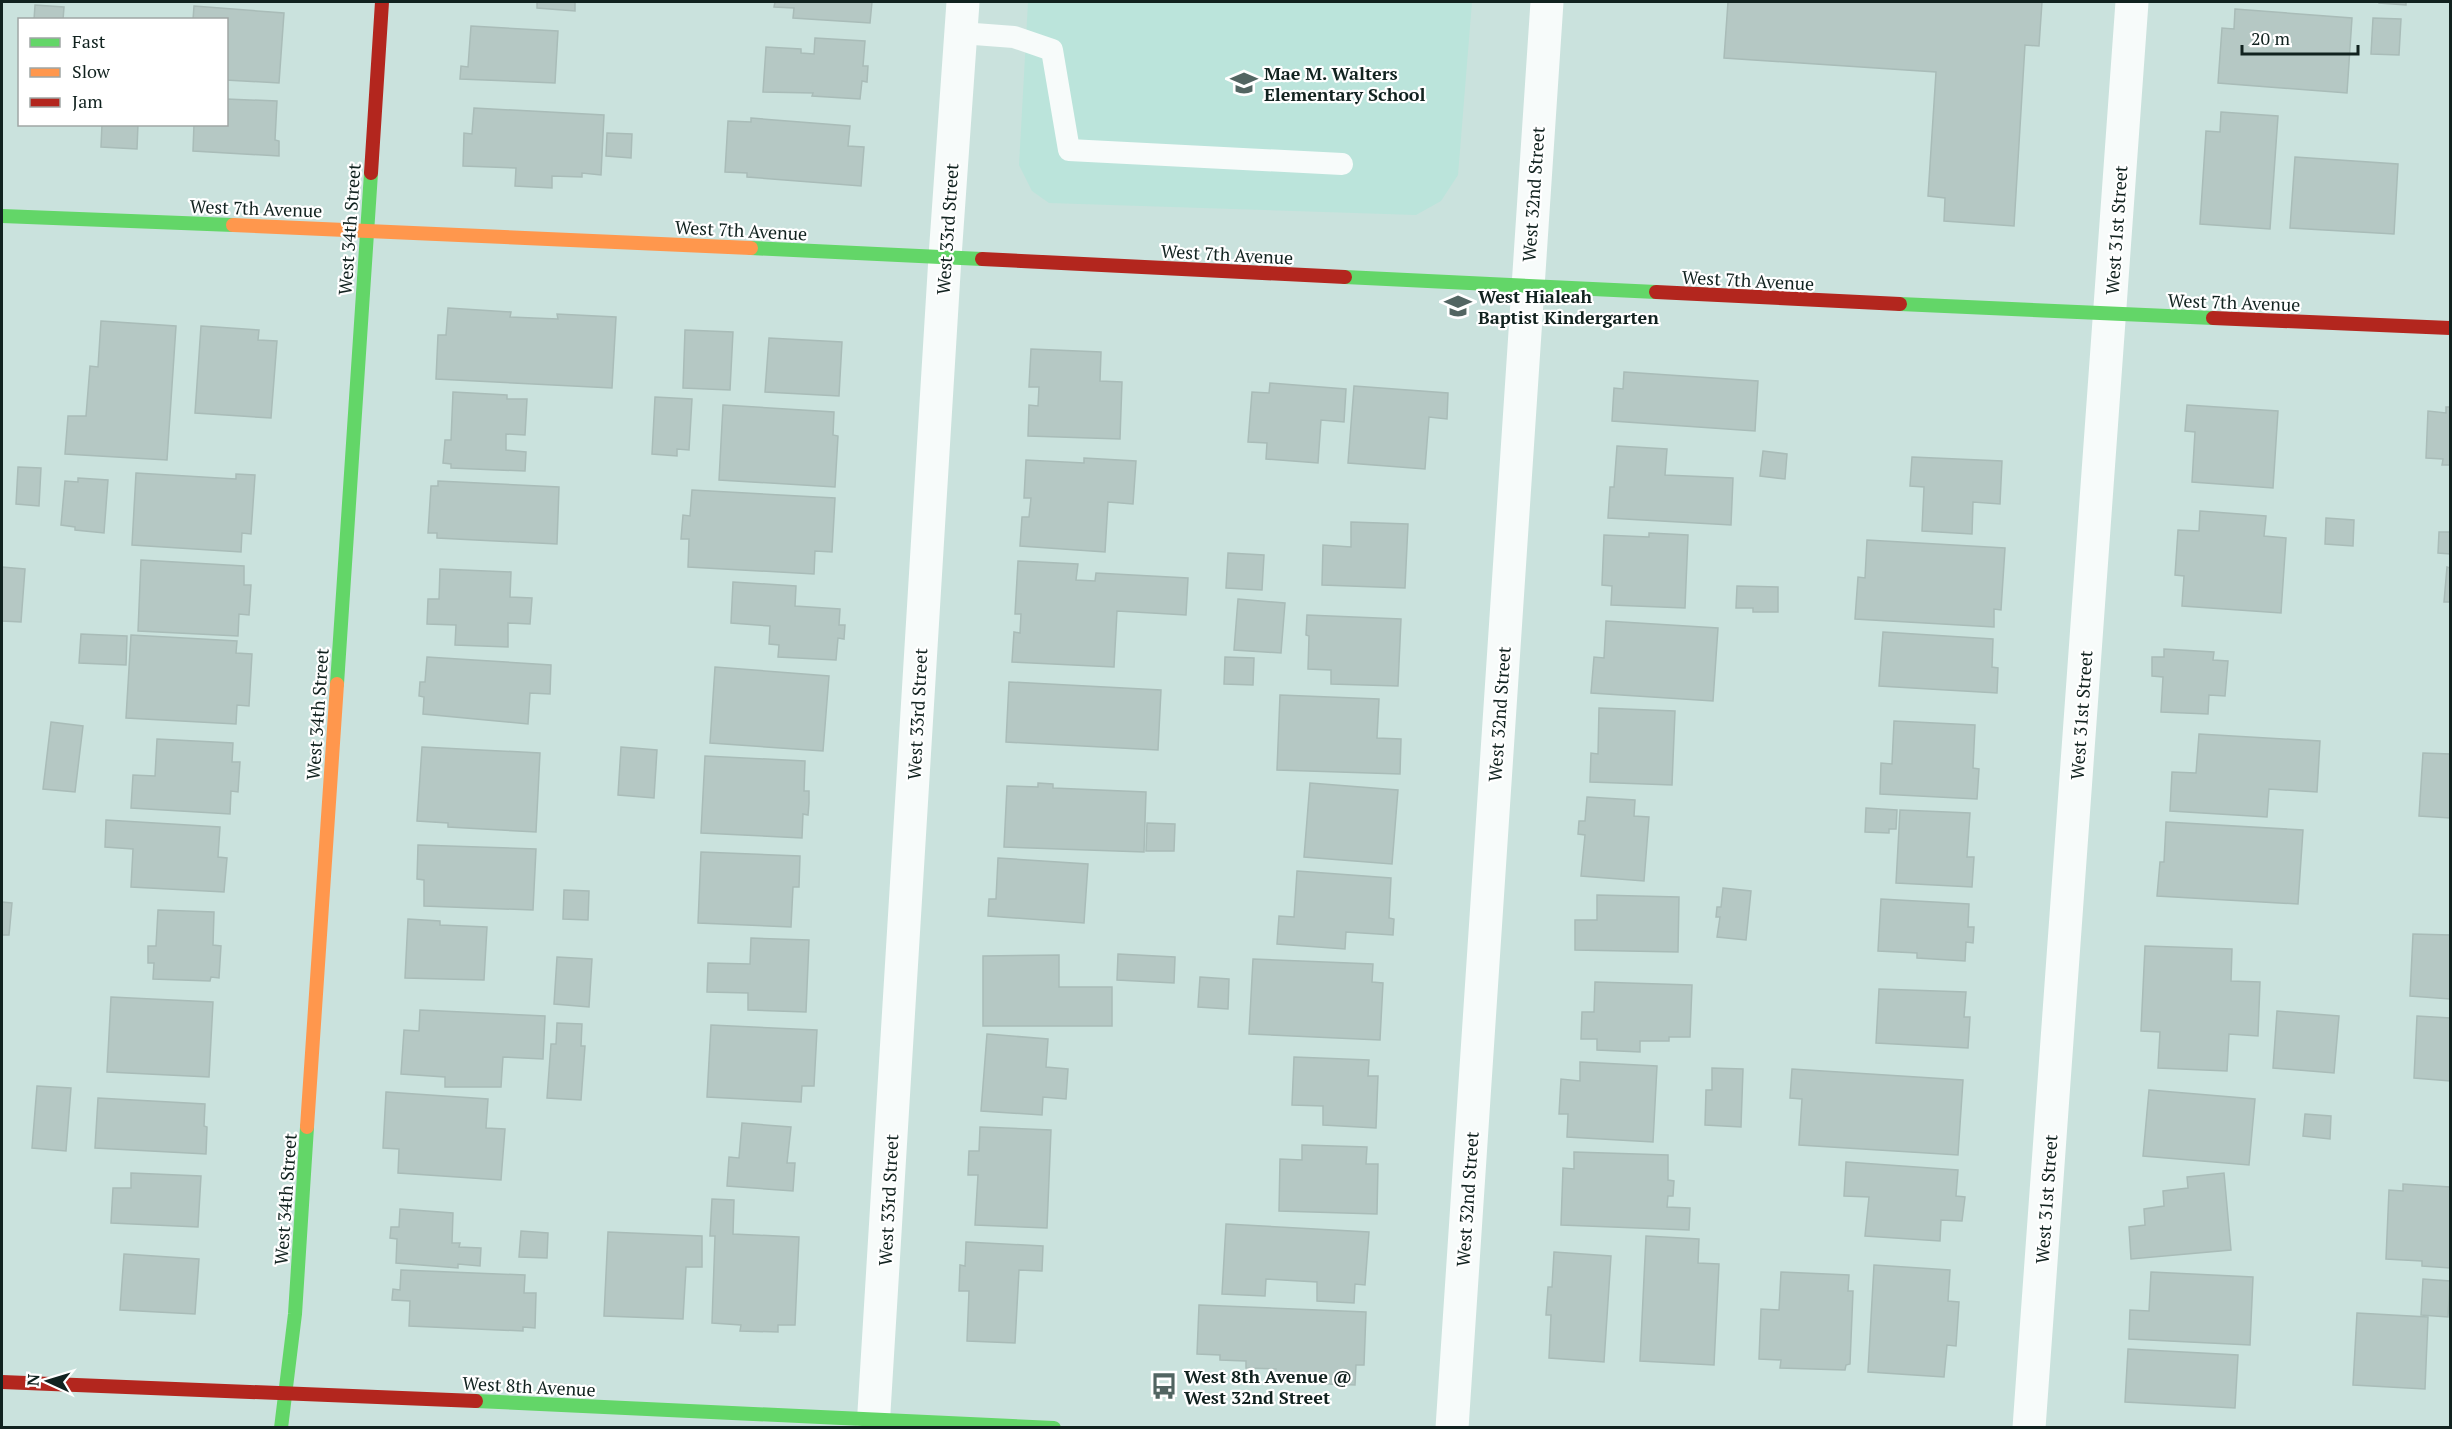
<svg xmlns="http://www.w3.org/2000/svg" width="2452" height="1429" viewBox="0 0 2452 1429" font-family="'PT Serif',serif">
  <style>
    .built { fill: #bbe4db }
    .building { fill: #b5c8c4; stroke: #a9bcb8; stroke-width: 1.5 }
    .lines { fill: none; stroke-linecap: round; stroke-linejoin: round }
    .lane { stroke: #f7fbfa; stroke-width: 22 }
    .street { stroke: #f7fbfa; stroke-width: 33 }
    .fast { stroke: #63d668; stroke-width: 14 }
    .slow { stroke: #ff974d; stroke-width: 14 }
    .jam { stroke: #b3261e; stroke-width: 14 }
    .labels { text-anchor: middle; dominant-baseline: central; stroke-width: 4.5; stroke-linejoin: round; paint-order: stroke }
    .poi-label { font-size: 18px; font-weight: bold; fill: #11221f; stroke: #fff; text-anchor: start }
    .street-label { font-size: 18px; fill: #11221f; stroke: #fff }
  </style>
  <rect width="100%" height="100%" fill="#cae2dd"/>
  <polygon class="built" points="1028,2 1472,2 1458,175 1441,201 1416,215 1049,203 1032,191 1019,165"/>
  <g class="building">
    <polygon points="537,2 575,2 575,11 537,8"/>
    <polygon points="775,2 872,2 870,23 793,18 794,8 774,7"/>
    <polygon points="1728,2 2042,2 2039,46 2025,45 2014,226 1944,221 1945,198 1928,196 1936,72 1724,58"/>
    <polygon points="2379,2 2406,2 2406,5 2379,3"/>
    <polygon points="35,5 64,7 63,20 34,20"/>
    <polygon points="194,6 284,13 279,83 226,80 226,20 193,20"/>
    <polygon points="2235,9 2352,18 2347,93 2218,83 2222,28 2234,29"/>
    <polygon points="2373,18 2401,19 2399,55 2371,54"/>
    <polygon points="471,26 558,31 555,83 460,79 461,66 468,67"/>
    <polygon points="815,38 865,41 863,66 868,66 867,82 862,81 860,99 812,96 813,93 763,92 766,47 801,49 801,53 814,54"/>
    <polygon points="226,99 277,101 275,140 279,141 279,156 193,151 194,124 226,124"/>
    <polygon points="474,108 604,115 601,175 582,173 582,177 552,176 552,188 515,186 516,168 463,166 464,133 472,134"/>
    <polygon points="2221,112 2278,116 2270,229 2200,224 2206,131 2220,132"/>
    <polygon points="751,118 850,126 848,146 864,147 861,186 747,177 747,173 725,172 728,121 751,122"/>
    <polygon points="102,124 138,124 137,149 101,147"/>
    <polygon points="607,133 632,134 631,158 606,156"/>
    <polygon points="2295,157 2398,164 2394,234 2290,228"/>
    <polygon points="448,308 511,312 510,317 558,319 557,314 616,317 612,388 436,379 438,335 446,335"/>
    <polygon points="101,321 176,326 167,460 65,454 68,416 86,416 90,366 98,367"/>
    <polygon points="201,326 259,330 258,340 277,341 271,418 195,413"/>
    <polygon points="685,330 733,332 730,390 683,388"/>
    <polygon points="769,338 842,342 839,396 765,392"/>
    <polygon points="1031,349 1101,352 1100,381 1122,382 1120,439 1028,436 1029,405 1038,406 1039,387 1029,387"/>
    <polygon points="1624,372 1758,381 1755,431 1612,421 1614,388 1623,389"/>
    <polygon points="1270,383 1346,389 1344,422 1321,420 1318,463 1266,459 1267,443 1248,442 1252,392 1269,393"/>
    <polygon points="1354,386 1448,393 1447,419 1429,417 1425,469 1348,463"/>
    <polygon points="453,392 507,395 507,399 527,399 525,435 506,434 506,450 526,452 525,471 451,468 451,464 443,463 445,440 451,440"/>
    <polygon points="655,397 692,399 689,450 677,449 677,456 652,454"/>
    <polygon points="723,405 834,412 833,435 838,436 835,487 719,480"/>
    <polygon points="2187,405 2278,411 2273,488 2192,482 2195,432 2185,431"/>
    <polygon points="2446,407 2450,407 2450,465 2442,465 2443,459 2426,458 2428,411 2446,413"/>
    <polygon points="1617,446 1667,449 1665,475 1733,478 1731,525 1608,518 1610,487 1614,487"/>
    <polygon points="1763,451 1787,454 1785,479 1760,476"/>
    <polygon points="1912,457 2002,461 2000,504 1973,502 1972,534 1922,531 1924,487 1910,486"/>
    <polygon points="1084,458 1136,461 1133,504 1108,502 1105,552 1020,546 1022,517 1029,517 1031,498 1024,498 1026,460 1084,463"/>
    <polygon points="18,467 41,468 39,506 16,504"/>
    <polygon points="136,473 236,479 236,474 255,475 251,534 242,533 241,552 132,545"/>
    <polygon points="78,478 108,480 104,533 75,530 75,527 61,525 65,481 78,482"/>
    <polygon points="438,481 559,487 557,544 437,538 437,533 428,533 431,486 438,486"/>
    <polygon points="692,490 835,498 832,552 815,551 814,574 688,567 689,539 681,539 683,515 690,516"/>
    <polygon points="2200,511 2266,516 2264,536 2286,538 2281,613 2182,606 2184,576 2175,575 2178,530 2199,531"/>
    <polygon points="2326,518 2354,520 2353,546 2325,544"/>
    <polygon points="1351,522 1408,524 1405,588 1322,585 1323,545 1351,547"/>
    <polygon points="2439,532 2450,532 2450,554 2438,553"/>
    <polygon points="1649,533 1688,535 1685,608 1611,605 1612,586 1602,585 1604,535 1649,537"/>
    <polygon points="1867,540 2005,548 2001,610 1994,609 1994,627 1855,619 1858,577 1865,578"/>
    <polygon points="1228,553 1264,555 1262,590 1226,588"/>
    <polygon points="141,560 244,566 244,585 251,585 249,615 239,614 238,636 138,631"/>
    <polygon points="1018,561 1078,564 1076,580 1095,581 1096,573 1188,578 1186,615 1117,611 1114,667 1012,662 1014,632 1020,633 1021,614 1015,614"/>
    <polygon points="2,567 25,569 21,622 2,621"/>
    <polygon points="2447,567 2450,568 2450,602 2444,602"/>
    <polygon points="440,569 511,572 510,597 532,598 530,624 508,623 508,647 455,645 456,625 427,624 428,599 439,599"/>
    <polygon points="733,582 796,586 795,606 840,609 839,625 845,625 844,639 838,638 836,660 778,657 779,645 769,644 770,626 731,623"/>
    <polygon points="1737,586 1778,587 1778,612 1753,612 1753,608 1736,608"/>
    <polygon points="1238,599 1285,603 1281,653 1234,650"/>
    <polygon points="1307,615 1401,619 1398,686 1331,684 1331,670 1308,669 1309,636 1306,635"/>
    <polygon points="1606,621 1718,628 1713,701 1591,693 1594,657 1604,658"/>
    <polygon points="1883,632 1993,639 1992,667 1998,668 1997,693 1879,686"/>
    <polygon points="81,634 127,636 126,665 79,663"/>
    <polygon points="131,635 237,641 236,653 252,654 249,706 237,705 236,724 126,718"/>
    <polygon points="2164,649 2214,652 2213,660 2228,661 2225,696 2209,695 2208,714 2161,712 2163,677 2152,676 2152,657 2164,657"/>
    <polygon points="427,657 551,665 550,694 530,693 528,724 423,714 424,697 419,696 420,682 425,682"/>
    <polygon points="1225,657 1254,658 1253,685 1224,684"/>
    <polygon points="715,667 829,676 823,751 710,743"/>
    <polygon points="1009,682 1161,690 1158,750 1006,742"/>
    <polygon points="1280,695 1379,699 1377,738 1401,739 1400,774 1277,770"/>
    <polygon points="1599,708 1675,711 1672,785 1590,782 1591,753 1598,754"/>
    <polygon points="1894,721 1975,725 1973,768 1979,769 1977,799 1880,794 1881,763 1892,764"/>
    <polygon points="51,722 83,726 75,792 43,789"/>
    <polygon points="2199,734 2320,741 2317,792 2269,789 2267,817 2170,811 2172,772 2196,773"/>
    <polygon points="157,739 233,743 232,762 240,762 238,792 231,791 230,814 131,808 133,775 155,776"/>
    <polygon points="422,747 540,753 536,832 448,827 448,823 417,821"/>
    <polygon points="621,747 657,750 654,798 618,795"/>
    <polygon points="2423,753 2450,754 2450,818 2419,816"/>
    <polygon points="705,756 805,761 804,791 809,791 809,803 808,815 803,814 802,838 701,833"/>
    <polygon points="1038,783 1053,784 1053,788 1146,792 1144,852 1004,847 1007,786 1038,787"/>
    <polygon points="1310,783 1398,790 1392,864 1304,857"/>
    <polygon points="1587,797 1635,800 1634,816 1649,817 1644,881 1581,876 1585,835 1578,834 1579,821 1585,821"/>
    <polygon points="1866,808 1897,810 1896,829 1889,829 1889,833 1865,832"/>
    <polygon points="1900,810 1970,813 1967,857 1974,857 1972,887 1896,883"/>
    <polygon points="106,820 220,827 218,857 227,858 224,892 131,887 133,849 105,847"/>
    <polygon points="2166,822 2303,830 2298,904 2157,896 2160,862 2164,862"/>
    <polygon points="1147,823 1175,824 1174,851 1146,851"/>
    <polygon points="418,845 536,849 533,910 424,906 424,880 417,879"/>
    <polygon points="701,852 800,856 799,887 793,887 791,927 698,923"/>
    <polygon points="998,858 1088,864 1084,923 988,916 989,899 996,899"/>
    <polygon points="1297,871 1391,878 1389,918 1394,919 1393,935 1346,932 1345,949 1277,944 1279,916 1294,917"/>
    <polygon points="1723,888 1751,891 1746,940 1717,937 1720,917 1716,917 1717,907 1721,907"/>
    <polygon points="564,890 589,891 588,920 563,919"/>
    <polygon points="1597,895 1679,897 1678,952 1575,950 1575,920 1597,920"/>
    <polygon points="1881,899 1969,904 1968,927 1974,927 1973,943 1966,942 1965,961 1917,958 1917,953 1878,951"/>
    <polygon points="2,902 12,903 9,935 2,935"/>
    <polygon points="158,910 214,912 213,945 221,946 219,978 211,977 210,981 153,979 154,963 148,963 148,946 156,946"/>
    <polygon points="408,919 440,921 440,925 487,927 484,980 405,978"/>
    <polygon points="2413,934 2450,935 2450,999 2410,996"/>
    <polygon points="751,938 809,940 806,1012 748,1010 748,993 707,992 708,963 750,964"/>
    <polygon points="2145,946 2232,949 2231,981 2260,982 2258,1036 2229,1034 2227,1071 2158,1068 2160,1032 2141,1031"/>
    <polygon points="1118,954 1175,957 1174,983 1117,980"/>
    <polygon points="1059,955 1059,987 1112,987 1112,1026 983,1026 983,956"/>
    <polygon points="557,957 592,959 589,1007 554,1004"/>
    <polygon points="1253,959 1373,964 1372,982 1383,983 1380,1040 1249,1034"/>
    <polygon points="1200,977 1229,979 1228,1009 1198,1007"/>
    <polygon points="1595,982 1692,985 1690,1037 1669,1037 1669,1041 1640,1041 1640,1052 1597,1050 1597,1039 1581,1039 1582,1012 1594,1012"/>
    <polygon points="1879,989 1966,992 1964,1017 1970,1017 1968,1048 1876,1043"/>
    <polygon points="111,997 213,1002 209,1077 107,1072"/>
    <polygon points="420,1010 545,1016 543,1059 503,1057 501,1087 445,1087 445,1077 401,1074 404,1030 419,1031"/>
    <polygon points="2277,1011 2339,1016 2334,1073 2273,1068"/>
    <polygon points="2417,1016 2450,1018 2450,1081 2414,1078"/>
    <polygon points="557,1023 582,1024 581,1046 585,1046 581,1100 547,1098 551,1044 556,1044"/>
    <polygon points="711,1025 817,1030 814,1086 802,1086 801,1102 707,1097"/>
    <polygon points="987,1034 1048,1039 1046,1067 1068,1069 1066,1099 1043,1097 1042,1115 981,1111"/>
    <polygon points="1294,1057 1369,1060 1368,1076 1378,1076 1376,1128 1323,1125 1323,1106 1292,1105"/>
    <polygon points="1580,1062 1657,1066 1653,1142 1567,1137 1568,1114 1559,1114 1561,1079 1580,1081"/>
    <polygon points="1712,1068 1743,1069 1741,1127 1705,1125 1706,1090 1712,1090"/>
    <polygon points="1792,1069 1963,1080 1958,1155 1799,1145 1802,1099 1790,1098"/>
    <polygon points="37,1086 71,1088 66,1151 32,1148"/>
    <polygon points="2149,1090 2255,1099 2249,1165 2143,1156"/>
    <polygon points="386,1092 488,1099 486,1128 505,1129 501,1180 398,1173 399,1149 383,1148"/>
    <polygon points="98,1098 205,1104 204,1126 207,1127 206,1154 95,1148"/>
    <polygon points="2305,1114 2331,1116 2330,1139 2303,1136"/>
    <polygon points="742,1123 791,1127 787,1163 795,1163 793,1191 727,1186 729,1157 739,1158"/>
    <polygon points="980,1127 1051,1130 1047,1228 975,1225 978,1175 968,1175 969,1151 979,1151"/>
    <polygon points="1302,1145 1367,1147 1366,1164 1378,1164 1377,1214 1279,1211 1280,1159 1302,1160"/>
    <polygon points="1574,1152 1668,1155 1668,1180 1674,1181 1673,1196 1668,1196 1667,1207 1690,1208 1689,1230 1561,1225 1563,1168 1574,1169"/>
    <polygon points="1846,1162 1958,1170 1956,1196 1965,1197 1962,1221 1941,1220 1940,1241 1865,1236 1869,1197 1844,1196"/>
    <polygon points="131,1173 201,1176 198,1227 111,1223 113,1188 131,1188"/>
    <polygon points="2224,1173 2231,1250 2131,1259 2129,1227 2145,1225 2144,1209 2164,1206 2163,1191 2188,1188 2187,1177"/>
    <polygon points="2403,1184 2450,1187 2450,1268 2422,1266 2422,1261 2386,1259 2389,1190 2403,1191"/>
    <polygon points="712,1199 734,1200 733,1234 799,1237 795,1325 778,1325 778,1332 740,1331 741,1325 712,1323 715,1236 710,1236"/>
    <polygon points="400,1209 453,1213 452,1243 460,1243 459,1247 481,1248 480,1266 458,1264 458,1268 396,1263 397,1239 390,1238 391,1227 399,1227"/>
    <polygon points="1226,1224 1369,1232 1365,1285 1355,1284 1354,1303 1317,1301 1317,1282 1266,1279 1265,1296 1222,1294"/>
    <polygon points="521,1231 548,1233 547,1258 519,1257"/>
    <polygon points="608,1232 702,1236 702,1267 686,1267 683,1319 604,1316"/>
    <polygon points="1646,1236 1699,1239 1698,1263 1719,1264 1714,1365 1640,1361"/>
    <polygon points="966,1242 1043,1246 1042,1271 1019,1270 1015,1343 967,1341 969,1291 959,1291 960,1265 965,1266"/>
    <polygon points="1554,1252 1611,1256 1604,1362 1549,1358 1551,1315 1546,1315 1548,1287 1552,1287"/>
    <polygon points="124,1254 199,1259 195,1314 120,1310"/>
    <polygon points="1874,1265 1950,1270 1948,1301 1959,1302 1956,1346 1947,1345 1944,1377 1868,1372"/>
    <polygon points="401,1270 525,1275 524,1293 536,1293 535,1328 523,1327 523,1331 409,1326 410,1301 392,1300 393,1289 400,1290"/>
    <polygon points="1781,1272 1849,1275 1848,1291 1853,1291 1850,1364 1846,1365 1845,1370 1780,1368 1781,1360 1759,1359 1761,1309 1779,1310"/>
    <polygon points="2151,1272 2253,1277 2250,1345 2129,1339 2130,1310 2149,1311"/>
    <polygon points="2423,1279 2450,1281 2448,1317 2421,1315"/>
    <polygon points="1199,1305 1366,1312 1364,1365 1356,1365 1355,1385 1276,1382 1276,1369 1246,1368 1246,1361 1220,1360 1220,1355 1197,1354"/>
    <polygon points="2357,1313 2428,1317 2425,1389 2353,1385"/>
    <polygon points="2128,1349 2238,1355 2235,1408 2125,1402"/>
  </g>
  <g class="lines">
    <polyline class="lane" points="961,33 1014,37 1052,50 1069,150 1342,164"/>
    <g class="street">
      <polyline points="873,1428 945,257 963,2"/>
      <polyline points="1452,1428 1547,2"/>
      <polyline points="2029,1428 2132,2"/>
    </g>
    <g class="fast">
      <polyline points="2,216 233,225"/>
      <polyline points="751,248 982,259"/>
      <polyline points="1345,277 1656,292"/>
      <polyline points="1900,304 2213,318"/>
      <polyline points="337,684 371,173"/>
      <polyline points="476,1401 1054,1428"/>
      <polyline points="281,1428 295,1314 307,1127"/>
    </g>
    <g class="slow">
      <polyline points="233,225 751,248"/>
      <polyline points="307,1127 337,684"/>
    </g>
    <g class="jam">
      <polyline points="371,173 382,2"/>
      <polyline points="982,259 1345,277"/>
      <polyline points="1656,292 1900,304"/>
      <polyline points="2213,318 2450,328"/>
      <polyline points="2,1382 476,1401"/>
    </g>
  </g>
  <defs>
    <symbol id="school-bare" viewBox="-9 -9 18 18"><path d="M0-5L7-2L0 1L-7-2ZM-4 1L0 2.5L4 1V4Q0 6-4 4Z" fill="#526562" stroke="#fff" stroke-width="2.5" paint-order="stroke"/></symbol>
    <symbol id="bus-bare" viewBox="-9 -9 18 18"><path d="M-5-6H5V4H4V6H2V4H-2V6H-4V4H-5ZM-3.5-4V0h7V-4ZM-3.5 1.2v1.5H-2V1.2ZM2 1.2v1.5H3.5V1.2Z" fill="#526562" stroke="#fff" stroke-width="2.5" paint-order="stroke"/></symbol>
  </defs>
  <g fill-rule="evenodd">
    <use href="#school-bare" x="1225" y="64" width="38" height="38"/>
    <use href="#school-bare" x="1439" y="287" width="38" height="38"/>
    <use href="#bus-bare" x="1145" y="1367" width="38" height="38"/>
  </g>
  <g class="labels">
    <g class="poi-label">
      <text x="1264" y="73">Mae M. Walters<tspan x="1264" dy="21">Elementary School</tspan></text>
      <text x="1478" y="296">West Hialeah<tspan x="1478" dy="21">Baptist Kindergarten</tspan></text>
      <text x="1184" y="1376">West 8th Avenue @<tspan x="1184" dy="21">West 32nd Street</tspan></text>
    </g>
    <g class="street-label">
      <text transform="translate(1533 194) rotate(-86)">West 32nd Street</text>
      <text transform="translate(256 208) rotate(2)">West 7th Avenue</text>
      <text transform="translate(349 229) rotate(-86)">West 34th Street</text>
      <text transform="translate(947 229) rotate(-86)">West 33rd Street</text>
      <text transform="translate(741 230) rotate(3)">West 7th Avenue</text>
      <text transform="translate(2116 230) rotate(-86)">West 31st Street</text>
      <text transform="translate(1227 254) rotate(3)">West 7th Avenue</text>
      <text transform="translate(1748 280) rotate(3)">West 7th Avenue</text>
      <text transform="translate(2234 302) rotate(2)">West 7th Avenue</text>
      <text transform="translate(317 714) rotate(-86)">West 34th Street</text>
      <text transform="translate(917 714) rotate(-87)">West 33rd Street</text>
      <text transform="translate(1499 714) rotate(-86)">West 32nd Street</text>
      <text transform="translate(2081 715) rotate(-86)">West 31st Street</text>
      <text transform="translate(285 1199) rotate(-86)">West 34th Street</text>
      <text transform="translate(1467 1199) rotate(-86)">West 32nd Street</text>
      <text transform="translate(2046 1199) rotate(-86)">West 31st Street</text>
      <text transform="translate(888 1200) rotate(-87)">West 33rd Street</text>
      <text transform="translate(529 1386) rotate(3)">West 8th Avenue</text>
    </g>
  </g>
  <rect width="2452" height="1429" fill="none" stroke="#11221f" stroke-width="6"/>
  <rect x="18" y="18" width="210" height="108" fill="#ffffff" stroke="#a0a7a5" stroke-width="1.5"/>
  <rect x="30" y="38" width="30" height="9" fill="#63d668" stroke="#a0a7a5" stroke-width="1.5"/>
  <text x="72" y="48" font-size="18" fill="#11221f">Fast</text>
  <rect x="30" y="68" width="30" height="9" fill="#ff974d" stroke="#a0a7a5" stroke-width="1.5"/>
  <text x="72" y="78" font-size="18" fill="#11221f">Slow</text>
  <rect x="30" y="98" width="30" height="9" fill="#b3261e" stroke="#a0a7a5" stroke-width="1.5"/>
  <text x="72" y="108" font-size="18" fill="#11221f">Jam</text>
  <g transform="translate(48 1381) rotate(274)" stroke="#ffffff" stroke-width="4.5" paint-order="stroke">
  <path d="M0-4.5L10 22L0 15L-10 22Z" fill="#11221f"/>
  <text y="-9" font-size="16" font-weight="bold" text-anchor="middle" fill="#11221f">N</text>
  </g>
  <path d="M2242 45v9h116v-9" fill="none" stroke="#11221f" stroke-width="3"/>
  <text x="2251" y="45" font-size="18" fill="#11221f" stroke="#ffffff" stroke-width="4.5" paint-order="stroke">20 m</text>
</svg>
